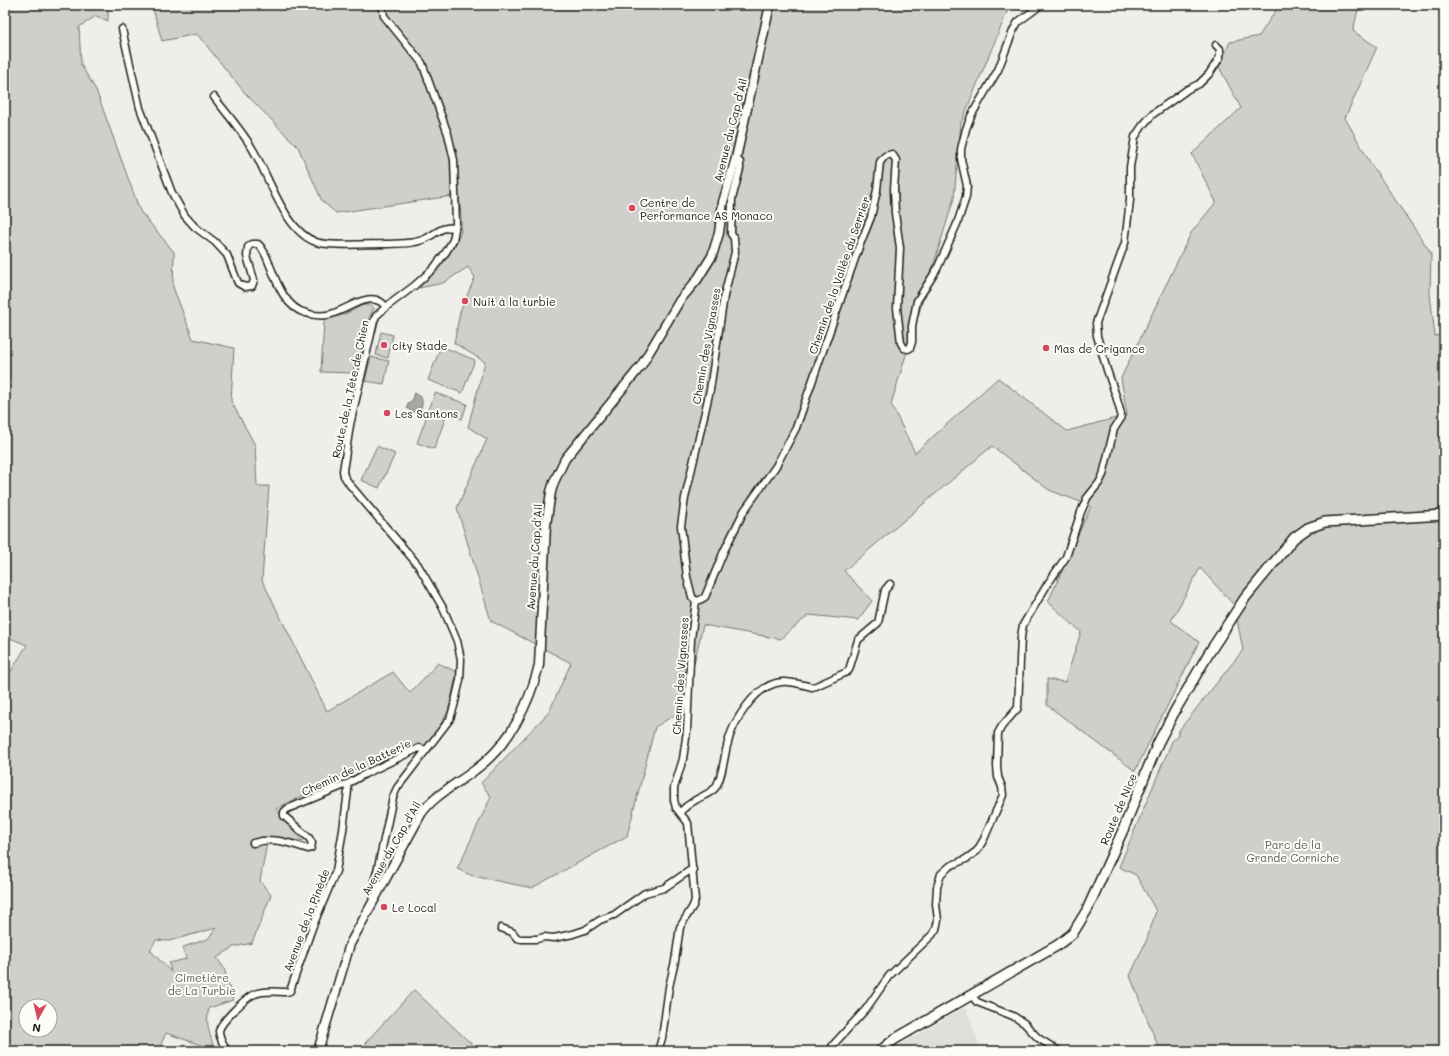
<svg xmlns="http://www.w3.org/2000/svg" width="1449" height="1056" viewBox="0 0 1449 1056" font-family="Mali,sans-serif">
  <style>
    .built { fill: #e0deda }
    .green { fill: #d0cfcc; stroke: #767674; fill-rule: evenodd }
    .water { fill: #a8a7a3; stroke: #706f6d }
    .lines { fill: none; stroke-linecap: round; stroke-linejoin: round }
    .minor-casing { stroke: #1c1c1c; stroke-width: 9 }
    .tertiary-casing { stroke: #1c1c1c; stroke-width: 11 }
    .secondary-casing { stroke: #1c1c1c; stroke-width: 12 }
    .minor { stroke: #fdfcf7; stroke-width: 6 }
    .tertiary { stroke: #fdfcf7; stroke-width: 8 }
    .secondary { stroke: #fdfcf7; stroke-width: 9 }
    .poi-dot { fill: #d1495b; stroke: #fdfcf7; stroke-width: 1.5 }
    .labels { text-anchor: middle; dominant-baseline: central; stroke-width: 4; stroke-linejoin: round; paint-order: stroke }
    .street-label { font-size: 11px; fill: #1c1c1c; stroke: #fdfcf7 }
    .poi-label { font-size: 11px; fill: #1c1c1c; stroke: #fdfcf7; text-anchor: start }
    .park-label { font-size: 11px; fill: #5b5b5a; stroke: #fdfcf7 }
  </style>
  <rect width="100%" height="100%" fill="#f0eeea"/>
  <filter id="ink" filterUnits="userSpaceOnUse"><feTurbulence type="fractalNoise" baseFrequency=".025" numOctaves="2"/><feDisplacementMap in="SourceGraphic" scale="8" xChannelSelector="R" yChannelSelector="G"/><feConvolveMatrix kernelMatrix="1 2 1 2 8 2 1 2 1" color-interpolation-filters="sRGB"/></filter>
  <g filter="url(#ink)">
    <polygon class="built" points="966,1007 981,1051 890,1051 896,1047"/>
    <g class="green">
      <path d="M5 5H108V21L96 16 79 27 81 65 96 90 140 211 174 252 173 287 193 339 234 348 231 401 255 445 257 486H269L262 580 327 711 393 672 410 693 438 663 457 672 448 712 428 745 353 770 276 809 303 841 268 838 260 881 271 895 252 943 233 947 217 958 224 968 233 1000 209 1008C205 1023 210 1036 215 1050L166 1033 158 1051H5V681L27 645 5 636ZM216 928 208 939 183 947 186 959 169 963 171 972 150 950 156 940 169 941ZM26 1006H50V1030H26Z"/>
      <path d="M150 5H1010L961 123 954 198 891 404 915 453 998 378 1067 431 1127 415 1121 378 1191 233 1216 202 1192 154 1241 108 1219 67 1230 42 1259 36 1276 10 1285 5H1359L1353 31 1377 47 1345 118 1371 164 1431 253 1430 294 1435 336 1444 335V1051H1160L1130 976 1147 939 1156 911 1136 875 1119 867 1173 739H1176L1180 729 1243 650 1234 605 1200 568 1171 621 1199 642 1135 771 1047 705V679L1065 682 1081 632 1048 602 1091 506 1049 490 992 446 844 571 872 601 858 620 809 615 780 639 703 625 683 710 655 727 627 836 532 888 473 876 457 869 491 797 481 783 549 712 571 663 491 621 457 508 487 439 468 427 485 362 454 343 460 312 475 277 468 267 443 283 419 288C432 274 458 249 461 230 462 219 460 206 459 195L336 213 322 201 298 147 245 93 197 34 162 41 153 9Z"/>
      <polygon points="363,305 370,305 374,308 370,316 360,360 356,361 352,373 321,372 324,321 345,314"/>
      <polygon points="381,332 393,335 388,358 376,355"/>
      <polygon points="441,346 475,360 462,393 428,380"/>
      <polygon points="371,357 389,361 384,384 365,381"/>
      <polygon points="435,393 467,404 462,419 447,414 434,449 417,443"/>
      <polygon points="377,446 395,454 379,488 361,480"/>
      <polygon points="414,990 479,1051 373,1051 365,1043"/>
    </g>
    <path class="water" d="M415 393 421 397C425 408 417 418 407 408L408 403 413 400V395Z"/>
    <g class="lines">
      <defs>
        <g id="minor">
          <path d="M122 29 140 108 172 193 185 216 195 227 215 242 227 255 238 283 245 287 252 286 254 280 247 256 248 247 252 244H258C265 250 267 259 271 268 277 284 287 309 306 313 312 315 320 316 327 315 346 312 371 287 386 307"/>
          <path d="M214 97C227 114 241 130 252 148 269 175 284 231 316 242 330 247 367 244 383 244 396 243 412 245 425 239 435 234 443 225 455 228"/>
          <polyline points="696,601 700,600 705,597 724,551 744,511 776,466 796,428 859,247 871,217 877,190 880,162 885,156 892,154 896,160 894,189 895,213 900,248 897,308 901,343 904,348 908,349 910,348 912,342 912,326 917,301 937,269 957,224 966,197 967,186 961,159 961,149 966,129 971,116 998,70 1013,31 1018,22 1041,5"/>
          <polyline points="696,601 692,597 687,577 681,526 685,498 710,390 724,296 735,252 734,238 731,234 732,199 740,169 740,162 736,158"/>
          <path d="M680 812C684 808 689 804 694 801 701 796 710 794 715 788 722 779 724 758 727 746 732 723 755 684 782 682 791 681 803 685 812 687L816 686 847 672 849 670 858 640 878 623 885 590 890 584"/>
          <path d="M253 843C274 837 287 842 308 849L311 848 312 843 309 838 284 816V812L287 809 347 784 365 774 419 748 426 750"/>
          <polyline points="380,889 376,886 374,881 377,872 393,797 397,788 450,719 454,706 460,680 461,659 457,641 443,608 418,565 350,485 344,476 343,471 350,425 374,321 376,316 386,307 414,286 433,269 446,252 453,240 456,224 454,160 448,134 422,63 384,16 382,5"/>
          <polyline points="501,928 512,932 517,938 521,939 537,939 544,937 554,938 573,934 585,930 600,920 614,915 645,893 664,888 689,871 693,870"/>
          <polyline points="972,996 977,1002 1013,1016 1024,1023 1038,1038 1059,1051"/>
          <path d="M227 1051C224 1045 219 1038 219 1031 220 1023 247 996 255 994 265 990 276 992 286 992L290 991 312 928 336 871 343 830 348 791 347 784"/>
          <polyline points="658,1051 662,1038 669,987 675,961 680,927 693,906 695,900 688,823 676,808 674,800 674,788 683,759 687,731 691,639 696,601"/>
          <polyline points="830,1051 833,1045 866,1009 889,976 932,935 936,929 938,920 936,904 937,887 941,874 950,866 966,859 977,851 984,839 1003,795 1002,787 998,777 997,766 998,733 1002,726 1018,708 1021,637 1023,625 1047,585 1066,557 1081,512 1087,498 1099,483 1103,475 1114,429 1120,420 1121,414 1116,396 1107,370 1097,336 1096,323 1125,243 1130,200 1130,167 1135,137 1143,125 1153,114 1188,89 1199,84 1209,74 1220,57 1220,49 1216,45"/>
        </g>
        <path id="tertiary" d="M318 1051 350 944 421 814C434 795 457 784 475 770 509 745 529 705 539 665L546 525 551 492 554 482 565 459 641 366 680 300 697 280 712 256 719 233 723 202 736 158 770 5"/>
        <polyline id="secondary" points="880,1051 895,1039 1058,945 1073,933 1087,910 1123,830 1158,743 1176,709 1209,653 1245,598 1294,538 1308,528 1325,522 1444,515"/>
      </defs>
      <use href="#minor" class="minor-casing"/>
      <use href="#tertiary" class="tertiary-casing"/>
      <use href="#secondary" class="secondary-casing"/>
      <use href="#minor" class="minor"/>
      <use href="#tertiary" class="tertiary"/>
      <use href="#secondary" class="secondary"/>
    </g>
  </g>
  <g class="poi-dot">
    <circle cx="632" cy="208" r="4"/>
    <circle cx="465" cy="301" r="4"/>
    <circle cx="384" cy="345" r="4"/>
    <circle cx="1046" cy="348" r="4"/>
    <circle cx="387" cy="413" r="4"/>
    <circle cx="384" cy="907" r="4"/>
  </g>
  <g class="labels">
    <g class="street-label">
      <text transform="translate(730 130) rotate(-76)">Avenue du Cap d'Ail</text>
      <text transform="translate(839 275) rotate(-71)">Chemin de la Vallée du Serrier</text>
      <text transform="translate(706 346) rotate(-80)">Chemin des Vignasses</text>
      <text transform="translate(350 389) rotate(-78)">Route de la Tête de Chien</text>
      <text transform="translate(534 557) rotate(-86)">Avenue du Cap d'Ail</text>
      <text transform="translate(680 676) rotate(-86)">Chemin des Vignasses</text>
      <text transform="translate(356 767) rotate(-25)">Chemin de la Batterie</text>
      <text transform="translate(1118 809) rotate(-67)">Route de Nice</text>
      <text transform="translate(391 848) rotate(-60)">Avenue du Cap d'Ail</text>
      <text transform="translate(306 920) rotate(-69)">Avenue de la Pinède</text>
    </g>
    <g class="poi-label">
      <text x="640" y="202">Centre de<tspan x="640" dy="13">Performance AS Monaco</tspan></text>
      <text x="473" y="301">Nuit à la turbie</text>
      <text x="392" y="345">city Stade</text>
      <text x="1054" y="348">Mas de Crigance</text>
      <text x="395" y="413">Les Santons</text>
      <text x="392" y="907">Le Local</text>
    </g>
    <g class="park-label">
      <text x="1293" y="844">Parc de la<tspan x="1293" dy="13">Grande Corniche</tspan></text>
      <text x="202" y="977">Cimetière<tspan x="202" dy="13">de La Turbie</tspan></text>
    </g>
  </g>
  <rect width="1449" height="1056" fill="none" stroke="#fdfcf7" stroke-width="20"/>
  <rect x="10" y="10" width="1429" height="1036" fill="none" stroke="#1c1c1c" stroke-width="1.5" filter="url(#ink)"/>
  <g transform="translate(38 1018) rotate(188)"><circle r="19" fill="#fdfcf7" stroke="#a3a29f"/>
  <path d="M0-3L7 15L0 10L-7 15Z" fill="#d1495b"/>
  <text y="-6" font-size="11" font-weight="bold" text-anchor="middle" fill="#1c1c1c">N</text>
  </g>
</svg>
